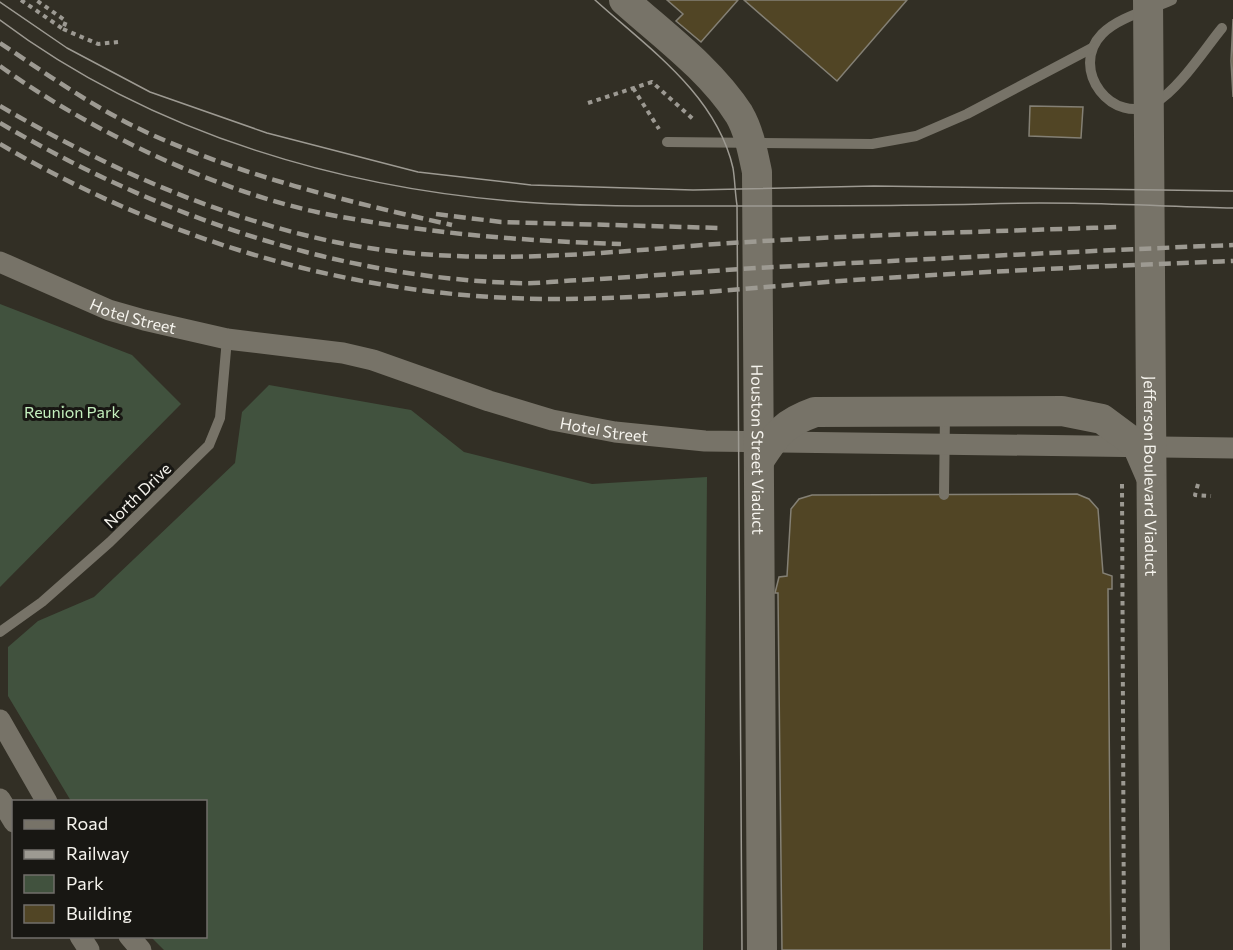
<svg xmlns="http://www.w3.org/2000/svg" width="1233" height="950" viewBox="0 0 1233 950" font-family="Commissioner,sans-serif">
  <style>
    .green { fill: #41523e }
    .building { fill: #514525; stroke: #848075; stroke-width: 1.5 }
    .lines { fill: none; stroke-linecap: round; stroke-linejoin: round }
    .path { stroke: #9c9992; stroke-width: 4; stroke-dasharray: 4.5 4.5; stroke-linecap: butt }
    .lane { stroke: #777368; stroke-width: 10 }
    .street { stroke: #777368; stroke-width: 21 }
    .secondary { stroke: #777368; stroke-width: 30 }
    .tram { stroke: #9d9a92; stroke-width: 1.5 }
    .rail { stroke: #9d9a92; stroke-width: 4.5; stroke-dasharray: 12 6; stroke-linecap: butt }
    .labels { text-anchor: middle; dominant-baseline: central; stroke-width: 6; stroke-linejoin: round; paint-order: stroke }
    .street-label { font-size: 16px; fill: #f6f4ee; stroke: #181713 }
    .park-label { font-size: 16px; fill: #c4f0be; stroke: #181713 }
  </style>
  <rect width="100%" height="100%" fill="#322f25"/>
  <g class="green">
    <polygon points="0,304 132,355 181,404 0,587"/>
    <polygon points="269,385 411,410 464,452 592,484 707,477 703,950 164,950 151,937 206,936 206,802 71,801 8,696 8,647 38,621 94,597 235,463 242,412"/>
  </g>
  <g class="building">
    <polygon points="667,0 738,0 701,42 676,21 683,14"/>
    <polygon points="744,0 907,0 837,81"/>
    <polygon points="1233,19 1233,97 1231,61"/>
    <polygon points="1030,106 1083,107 1081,138 1029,136"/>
    <polygon points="1077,494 1089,499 1098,509 1103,573 1112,576 1112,589 1108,589 1111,950 782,950 778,593 775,593 779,577 787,576 791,509 799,499 812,495"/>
  </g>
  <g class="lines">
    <g class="path">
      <polyline points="21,0 63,29 66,21 36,0"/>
      <polyline points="63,29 98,44 118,42"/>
      <polyline points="633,88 659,129"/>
      <polyline points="588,103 652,82 694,120"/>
      <polyline points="1122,484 1124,950"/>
      <polyline points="1198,484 1195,495 1211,496"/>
    </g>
    <g class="lane">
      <path d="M1172 0C1150 10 1118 17 1102 34 1068 69 1113 128 1155 103 1179 89 1204 50 1222 28"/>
      <polyline points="667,142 872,144 916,136 967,114 1092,48"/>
      <polyline points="944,495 945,412"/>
      <polyline points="0,632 42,602 110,542 209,445 220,418 227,339"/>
    </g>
    <g class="street">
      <path id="s1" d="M0 262 109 310 144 320 227 339 343 353 373 360 489 401 552 420 615 432 705 441 1233 448"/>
      <polyline points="0,720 47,802"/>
      <polyline points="0,799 14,822"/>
      <polyline points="80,936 89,950"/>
      <polyline points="129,936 141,950"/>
    </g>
    <g class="secondary">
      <path id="s2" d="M624 0C663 35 710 69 739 114 749 131 753 153 757 172L762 950"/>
      <path id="s3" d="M1148 0 1155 950"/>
      <path d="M759 461C777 433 784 423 815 412L1062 411 1102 419 1137 445 1150 475"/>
    </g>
    <g class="tram">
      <path d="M595 0C648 48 716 94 733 168 735 180 735 193 737 205L742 950"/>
      <polyline points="0,2 67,48 150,92 267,133 418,172 531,185 693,190 874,186 1233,191"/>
      <path d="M0 20C153 135 348 191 537 203 600 207 665 206 728 206 814 206 899 206 984 204 1067 201 1150 206 1233 208"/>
    </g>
    <g class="rail">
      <path d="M0 43C48 75 96 109 148 133 245 177 349 202 452 225"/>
      <path d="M0 66C90 131 217 192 326 214 424 233 522 241 621 244"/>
      <path d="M0 106C105 167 216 217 335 242 457 267 580 255 703 245 841 235 979 232 1117 227"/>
      <path d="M0 123C157 215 333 277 516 283 537 284 559 281 580 280 645 277 711 270 776 267 928 259 1081 251 1233 245"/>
      <path d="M0 144C169 243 359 299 555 299 650 299 745 288 840 281 971 272 1102 266 1233 261"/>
      <polyline points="436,214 501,222 722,228"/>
    </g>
  </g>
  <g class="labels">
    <g class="street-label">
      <text stroke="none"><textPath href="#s1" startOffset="144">Hotel Street</textPath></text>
      <text stroke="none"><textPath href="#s1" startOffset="630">Hotel Street</textPath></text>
      <text stroke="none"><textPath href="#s2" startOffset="501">Houston Street Viaduct</textPath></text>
      <text stroke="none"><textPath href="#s3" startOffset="476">Jefferson Boulevard Viaduct</textPath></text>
      <text transform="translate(137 495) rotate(-44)">North Drive</text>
    </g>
    <g class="park-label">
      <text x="72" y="411">Reunion Park</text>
    </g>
  </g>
  <rect x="12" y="800" width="195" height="138" fill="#181713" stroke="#716f6b" stroke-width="1.5"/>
  <rect x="24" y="820" width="30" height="9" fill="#777368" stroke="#716f6b" stroke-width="1.5"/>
  <text x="66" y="830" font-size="18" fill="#f6f4ee">Road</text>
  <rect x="24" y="850" width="30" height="9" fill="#9d9a92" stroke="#716f6b" stroke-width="1.5"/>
  <text x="66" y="860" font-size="18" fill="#f6f4ee">Railway</text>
  <rect x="24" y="875" width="30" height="18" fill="#41523e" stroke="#716f6b" stroke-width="1.5"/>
  <text x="66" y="890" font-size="18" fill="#f6f4ee">Park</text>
  <rect x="24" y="905" width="30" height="18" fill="#514525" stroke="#716f6b" stroke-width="1.5"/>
  <text x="66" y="920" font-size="18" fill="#f6f4ee">Building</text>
</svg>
